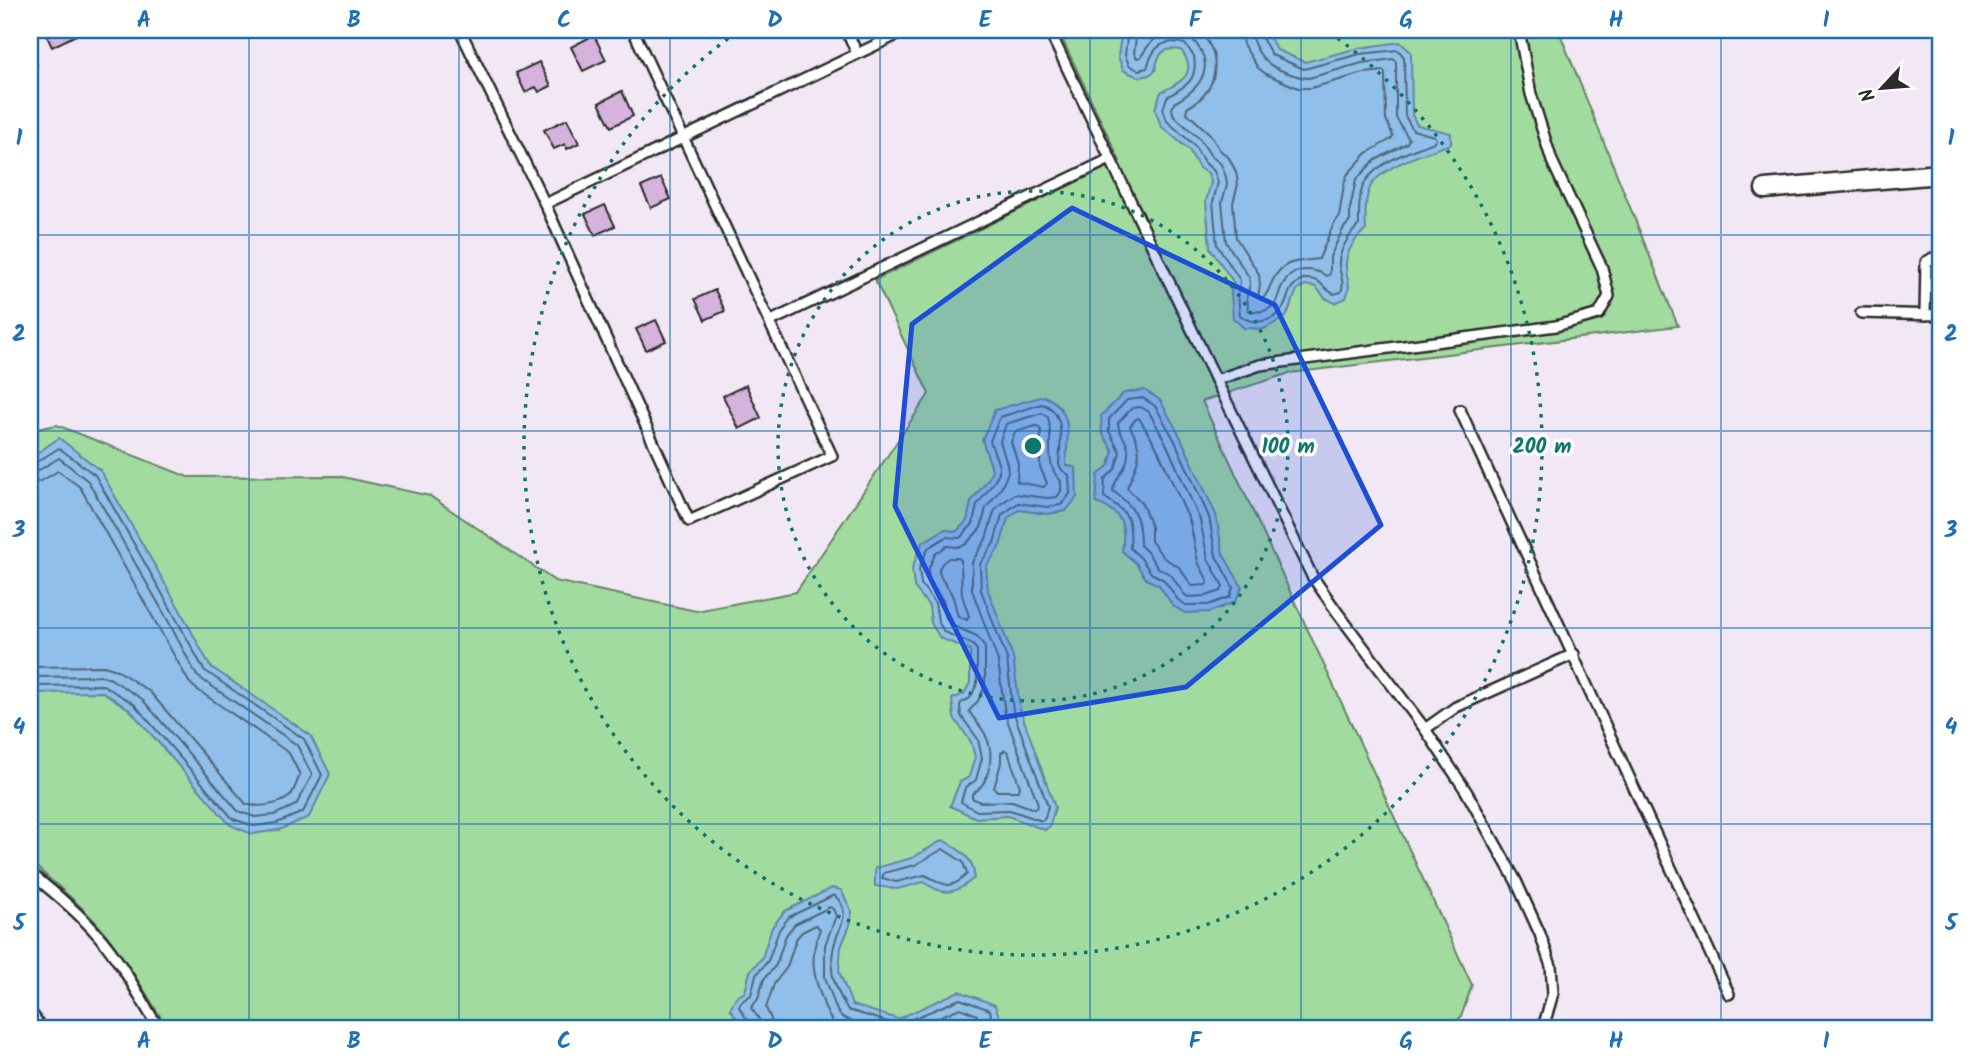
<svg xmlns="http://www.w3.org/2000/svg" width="1970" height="1059" viewBox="0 0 1970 1059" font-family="Kalam,sans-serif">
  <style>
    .green { fill: #a2dba0; stroke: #668366; stroke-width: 2 }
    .water { fill: #8fbfea; stroke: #67849e; stroke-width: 2 }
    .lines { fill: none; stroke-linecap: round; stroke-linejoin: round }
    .shore { stroke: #536677; stroke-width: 2 }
    .building { fill: #d5b3dd; stroke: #2b2b2b; stroke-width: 2 }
    .service-casing { stroke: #2b2b2b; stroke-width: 14 }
    .minor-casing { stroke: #2b2b2b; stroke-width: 23 }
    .service { stroke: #fff; stroke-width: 9 }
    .minor { stroke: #fff; stroke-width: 18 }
    .marked { fill: #1d4ed8; fill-opacity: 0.2; stroke: #1d4ed8; stroke-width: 5; stroke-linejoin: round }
    .grid { fill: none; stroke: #1f6fb2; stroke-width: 2; stroke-opacity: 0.55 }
    .ring { fill: none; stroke: #0f766e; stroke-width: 3.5; stroke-dasharray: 3.5 7 }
    .centre { fill: #0f766e; stroke: #fff; stroke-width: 3.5 }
    .ring-label { font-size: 21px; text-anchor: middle; font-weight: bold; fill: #0f766e; stroke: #fff; stroke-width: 7; stroke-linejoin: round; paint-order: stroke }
    .neatline { fill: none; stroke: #1f6fb2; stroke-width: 2.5 }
    .grid-label { font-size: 23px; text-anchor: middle; font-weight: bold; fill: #1f6fb2 }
  </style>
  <rect width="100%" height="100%" fill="#f2e8f5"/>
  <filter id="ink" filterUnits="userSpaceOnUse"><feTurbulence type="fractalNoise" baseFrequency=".0143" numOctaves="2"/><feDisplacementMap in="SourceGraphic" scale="14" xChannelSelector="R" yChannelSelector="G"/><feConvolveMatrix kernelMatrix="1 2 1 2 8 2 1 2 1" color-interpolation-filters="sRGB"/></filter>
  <g filter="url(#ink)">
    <path class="green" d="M1058 30H1578L1561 36 1678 326 1290 373 1202 401 1472 985 1461 1017 1448 1029H168C148 997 129 963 105 933 83 906 55 884 30 861V430L57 425 188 477 338 476 430 496 555 581 696 611 796 592 929 394 875 280 1120 161Z"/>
    <g class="water">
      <path d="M1122 30H1265L1277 50 1305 62 1359 48 1400 42 1411 52 1412 115 1417 125 1451 133V144C1429 152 1378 166 1369 190 1365 202 1365 217 1366 230 1357 236 1346 251 1346 264 1345 279 1353 281 1346 298L1335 303 1325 298 1316 287 1305 285 1297 290 1286 317 1264 329 1244 328 1233 318 1231 293 1234 283 1210 248 1206 201 1211 182 1208 173 1199 168 1189 150 1161 126 1155 109 1161 92C1181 82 1199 74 1181 50 1163 47 1158 53 1155 71 1143 81 1135 76 1123 70L1118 56Z"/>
      <path d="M1144 390 1160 400 1180 436 1216 515 1223 554 1242 587 1235 602 1210 612 1185 613 1173 606 1159 585 1146 579 1136 563 1122 551C1126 525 1123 512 1096 503L1098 475 1109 465 1113 451 1102 433 1101 416 1124 393Z"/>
      <path d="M1044 396C1075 410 1067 437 1066 465L1076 468 1077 497 1066 511 1047 514 1019 510 1008 518 1000 546 986 567 988 590 1013 657 1020 709 1055 807 1050 826 1045 830 1008 816 976 818 950 806 960 782 969 777 975 757 971 742 954 718 952 699 964 694 970 683V650L940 638 931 623 929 606 914 587 912 568 922 543 945 529 956 532 967 521 971 502 989 478 992 469 982 440 995 410Z"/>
      <polygon points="59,438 100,470 179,608 210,666 310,735 330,774 309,817 279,830 252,834 230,825 130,710 103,692 30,693 30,458"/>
      <path d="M943 840C959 850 975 857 974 878 956 894 944 897 924 882L897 889 875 886V868L912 858Z"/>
      <polygon points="832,888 841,890 852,912 850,925 841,947 839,971 852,1005 898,1019 959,991 995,1005 999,1016 990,1029 752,1029 742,1025 730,1009 736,997 745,992 750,971 762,958 772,927 785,911"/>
    </g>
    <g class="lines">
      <g class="shore">
        <path d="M1128 30 1125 55 1129 65 1138 70 1147 68C1153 47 1162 38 1185 44L1194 56C1198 81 1186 86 1167 97L1163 109 1167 121 1194 145 1204 162 1214 171 1218 182 1213 202 1217 245 1240 280 1238 295 1240 315C1251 325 1271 323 1281 311 1291 298 1284 289 1303 279 1324 278 1319 287 1334 294L1341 292C1345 283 1340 275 1339 265 1338 252 1350 233 1359 225 1359 213 1358 198 1363 186 1373 163 1413 150 1434 142L1436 139 1434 136 1413 130 1405 116 1404 57 1398 50 1360 54 1304 69 1272 55 1260 35V30"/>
        <path d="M1137 30 1134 53 1137 58 1141 57C1152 36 1167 27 1190 37 1218 64 1203 87 1174 103L1172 109 1174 116 1200 139 1211 156 1221 164 1226 177 1227 185 1222 202 1226 242 1249 277 1250 284 1247 296 1248 310C1256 313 1267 312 1274 305 1278 300 1279 290 1283 284 1292 267 1312 267 1327 276L1330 274V257L1343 229 1350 221V209L1356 180 1374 161 1407 143 1409 139 1396 118V62L1394 59 1362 63 1309 78C1299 78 1273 69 1266 61 1258 54 1251 40 1251 30"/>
        <path d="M1198 30C1224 55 1219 91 1187 108L1186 112 1210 134 1219 149 1229 158 1236 172 1238 184 1233 203 1236 238 1259 274 1260 285 1258 297 1261 300C1268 295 1269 287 1273 280 1284 258 1300 262 1319 259L1333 225 1339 217 1344 184 1347 175 1367 153 1391 139 1393 136 1386 119 1385 74 1384 71 1364 73 1311 88H1298L1266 74 1258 68 1243 44 1240 30"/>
        <path d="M1143 398 1155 406 1174 439 1209 517 1216 556 1233 587 1230 597 1208 605H1186L1178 600 1164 580 1151 573 1141 558 1130 548C1132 518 1129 513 1104 497L1105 479 1115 469 1120 452 1109 431V419L1127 400Z"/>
        <path d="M1042 404C1067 411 1060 444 1059 465L1062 470 1069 475 1070 494 1061 505 1047 507 1018 503 1002 515 994 543 980 564 981 590 1007 659 1013 711 1048 806 1045 818 1042 821 1010 810 977 811 961 802 965 788 976 780 982 758 978 739 961 716 960 706 961 703 970 698 977 684V650L972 644 944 632 938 621 935 603 921 584 919 569 928 548 946 537 960 538 973 524 977 505 994 482 999 472V466L990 441 1000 417Z"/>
        <path d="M1141 407 1149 412 1166 443 1200 520 1208 559 1223 586 1221 591 1206 596 1188 597 1184 594 1171 575 1157 567 1148 553 1140 545C1140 518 1136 508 1113 491 1113 478 1130 469 1128 449 1127 439 1118 433 1118 423L1132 408Z"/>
        <path d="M1042 413 1048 417C1054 438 1043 465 1061 481V491L1057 497 1047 498 1015 494 999 505 994 512 986 539 972 562V590L998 661 1005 714 1038 804 1037 807 1034 809 1012 801 980 802 972 798V794C991 783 995 753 985 734 981 726 974 719 969 711L978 701 985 686V647L977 636 951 625 946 618 943 600 929 581 928 570 935 554 947 546 957 547 965 545 981 528 986 508 1002 487 1008 472 1007 464 1000 441 1006 424Z"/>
        <path d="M1139 418 1157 448 1190 522 1198 562 1208 581 1206 585 1192 586 1179 567 1164 558 1151 541V527L1144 508 1140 501 1127 488C1132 474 1143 458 1137 442 1136 437 1132 431 1130 426L1136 419Z"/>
        <polygon points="1036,426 1039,427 1041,430 1040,467 1047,483 1044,487 1017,482 1018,463 1011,442 1015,432"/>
        <polyline points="30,463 35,463 59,448 95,475 172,611 204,670 304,739 322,775 303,812 277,823 254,826 233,819 134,704 103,685 30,686"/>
        <polyline points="30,472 39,470 59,458 88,481 165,615 197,676 297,745 312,775 296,805 274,815 255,817 238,811 142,699 111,679 102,676 30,677"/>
        <path d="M30 483 41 481 58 471 80 487 189 682 195 688 289 753 300 775C297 781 294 792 290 796 281 805 257 808 246 804L150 692 117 670 104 666 30 667"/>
        <path d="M949 558H958L961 560 962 595 969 616 967 620 958 616C955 609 955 600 951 593 944 580 929 570 949 558Z"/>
        <polygon points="1005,750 1008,752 1020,787 1018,791 997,791 994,788 1001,763 1001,753"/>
        <path d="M943 849 963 862 967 874C949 893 942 883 925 875L896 882 882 878 884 873 915 865Z"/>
        <path d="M753 1029 752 1023 746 1018 739 1007 741 1002 751 995 756 975 768 961 779 930 789 917 834 895C854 913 838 926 834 946 832 953 832 961 832 968 832 981 841 999 848 1010L898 1025 960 999 990 1010 991 1015 985 1024V1029"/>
        <polyline points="762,1029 759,1019 751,1008 758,999 764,979 776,965 786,935 795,924 830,907 833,909 836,916 825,945 825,977 837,1011 842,1017 848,1020 878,1029"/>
        <path d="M772 1029 771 1019 766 1008 774 984 787 967 796 939 802 932 816 925 820 929C809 957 813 975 823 1002 827 1014 831 1023 842 1029"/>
        <polyline points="912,1029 960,1008 977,1015 976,1029"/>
      </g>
    </g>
    <g class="building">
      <polygon points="44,30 86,30 52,47"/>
      <polygon points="594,35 606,60 583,71 571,47"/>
      <polygon points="539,62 551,86 539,92 536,87 525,92 516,73"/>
      <polygon points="622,91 633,116 611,127 599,103"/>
      <polygon points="567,119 579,143 567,149 565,144 554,149 544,130"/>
      <polygon points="661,178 671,199 651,208 641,187"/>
      <polygon points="605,205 615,226 595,235 585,214"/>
      <polygon points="715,290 725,311 705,320 695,299"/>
      <polygon points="656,320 666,341 646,350 636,329"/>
      <polygon points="746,385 761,418 739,429 723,396"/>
    </g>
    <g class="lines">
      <defs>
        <g id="service">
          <polyline points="460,30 545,204 689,521 832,456 633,30"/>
          <polyline points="846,30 857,53"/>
          <polyline points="1049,30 1216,380 1312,576 1337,612 1425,729 1466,791 1516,881 1540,934 1551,966 1553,993 1545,1021 1538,1029"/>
          <polyline points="30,63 31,66"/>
          <polyline points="545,204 907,30"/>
          <polyline points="1861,313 1940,315"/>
          <polyline points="1925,315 1926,262 1933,258 1940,258"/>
          <polyline points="771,321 1110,159"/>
          <polyline points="1216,380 1260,365 1556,326 1599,314 1609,296 1602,268 1552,161 1531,94 1519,30"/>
          <polyline points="1460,410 1729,994"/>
          <polyline points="1425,729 1456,707 1574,654"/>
          <path d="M30 873C54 892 77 911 97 934 122 962 140 998 159 1029"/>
        </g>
        <g id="minor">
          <polyline points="1765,189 1940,174"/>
          <polyline points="30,1019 36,1029"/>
        </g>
      </defs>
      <use href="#service" class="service-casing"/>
      <use href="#minor" class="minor-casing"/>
      <use href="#service" class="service"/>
      <use href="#minor" class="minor"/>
    </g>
  </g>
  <path class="marked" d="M1072 208 1275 305 1381 525 1186 687 999 718 895 506 912 324Z"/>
  <path class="grid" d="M249 30V1029M459 30V1029M670 30V1029M880 30V1029M1090 30V1029M1301 30V1029M1511 30V1029M1721 30V1029M30 235H1940M30 431H1940M30 628H1940M30 824H1940"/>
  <g class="ring">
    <circle cx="1033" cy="446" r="255"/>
    <path d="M1329 32A509 509 0 1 1 737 32"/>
  </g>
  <circle cx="1033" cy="446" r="10" class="centre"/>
  <g class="ring-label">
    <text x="1288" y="453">100 m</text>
    <text x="1542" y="453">200 m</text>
  </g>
  <rect width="1970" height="1059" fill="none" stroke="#fff" stroke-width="77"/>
  <g transform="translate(1882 88) rotate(244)" stroke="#ffffff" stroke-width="5" paint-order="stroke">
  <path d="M0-5L12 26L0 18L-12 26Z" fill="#2b2b2b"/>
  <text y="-10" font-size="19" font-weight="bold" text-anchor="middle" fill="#2b2b2b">N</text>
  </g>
  <rect x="38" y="38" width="1894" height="982" class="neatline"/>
  <g class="grid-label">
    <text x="144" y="27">A</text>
    <text x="354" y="27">B</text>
    <text x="564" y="27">C</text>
    <text x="775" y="27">D</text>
    <text x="985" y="27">E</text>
    <text x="1195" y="27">F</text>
    <text x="1406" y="27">G</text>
    <text x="1616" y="27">H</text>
    <text x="1826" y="27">I</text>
    <text x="19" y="145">1</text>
    <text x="1951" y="145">1</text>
    <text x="19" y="341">2</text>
    <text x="1951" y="341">2</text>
    <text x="19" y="537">3</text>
    <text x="1951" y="537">3</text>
    <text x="19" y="734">4</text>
    <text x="1951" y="734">4</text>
    <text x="19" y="930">5</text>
    <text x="1951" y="930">5</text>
    <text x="144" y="1048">A</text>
    <text x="354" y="1048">B</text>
    <text x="564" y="1048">C</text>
    <text x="775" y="1048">D</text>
    <text x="985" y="1048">E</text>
    <text x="1195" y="1048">F</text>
    <text x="1406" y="1048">G</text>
    <text x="1616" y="1048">H</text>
    <text x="1826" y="1048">I</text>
  </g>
</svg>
